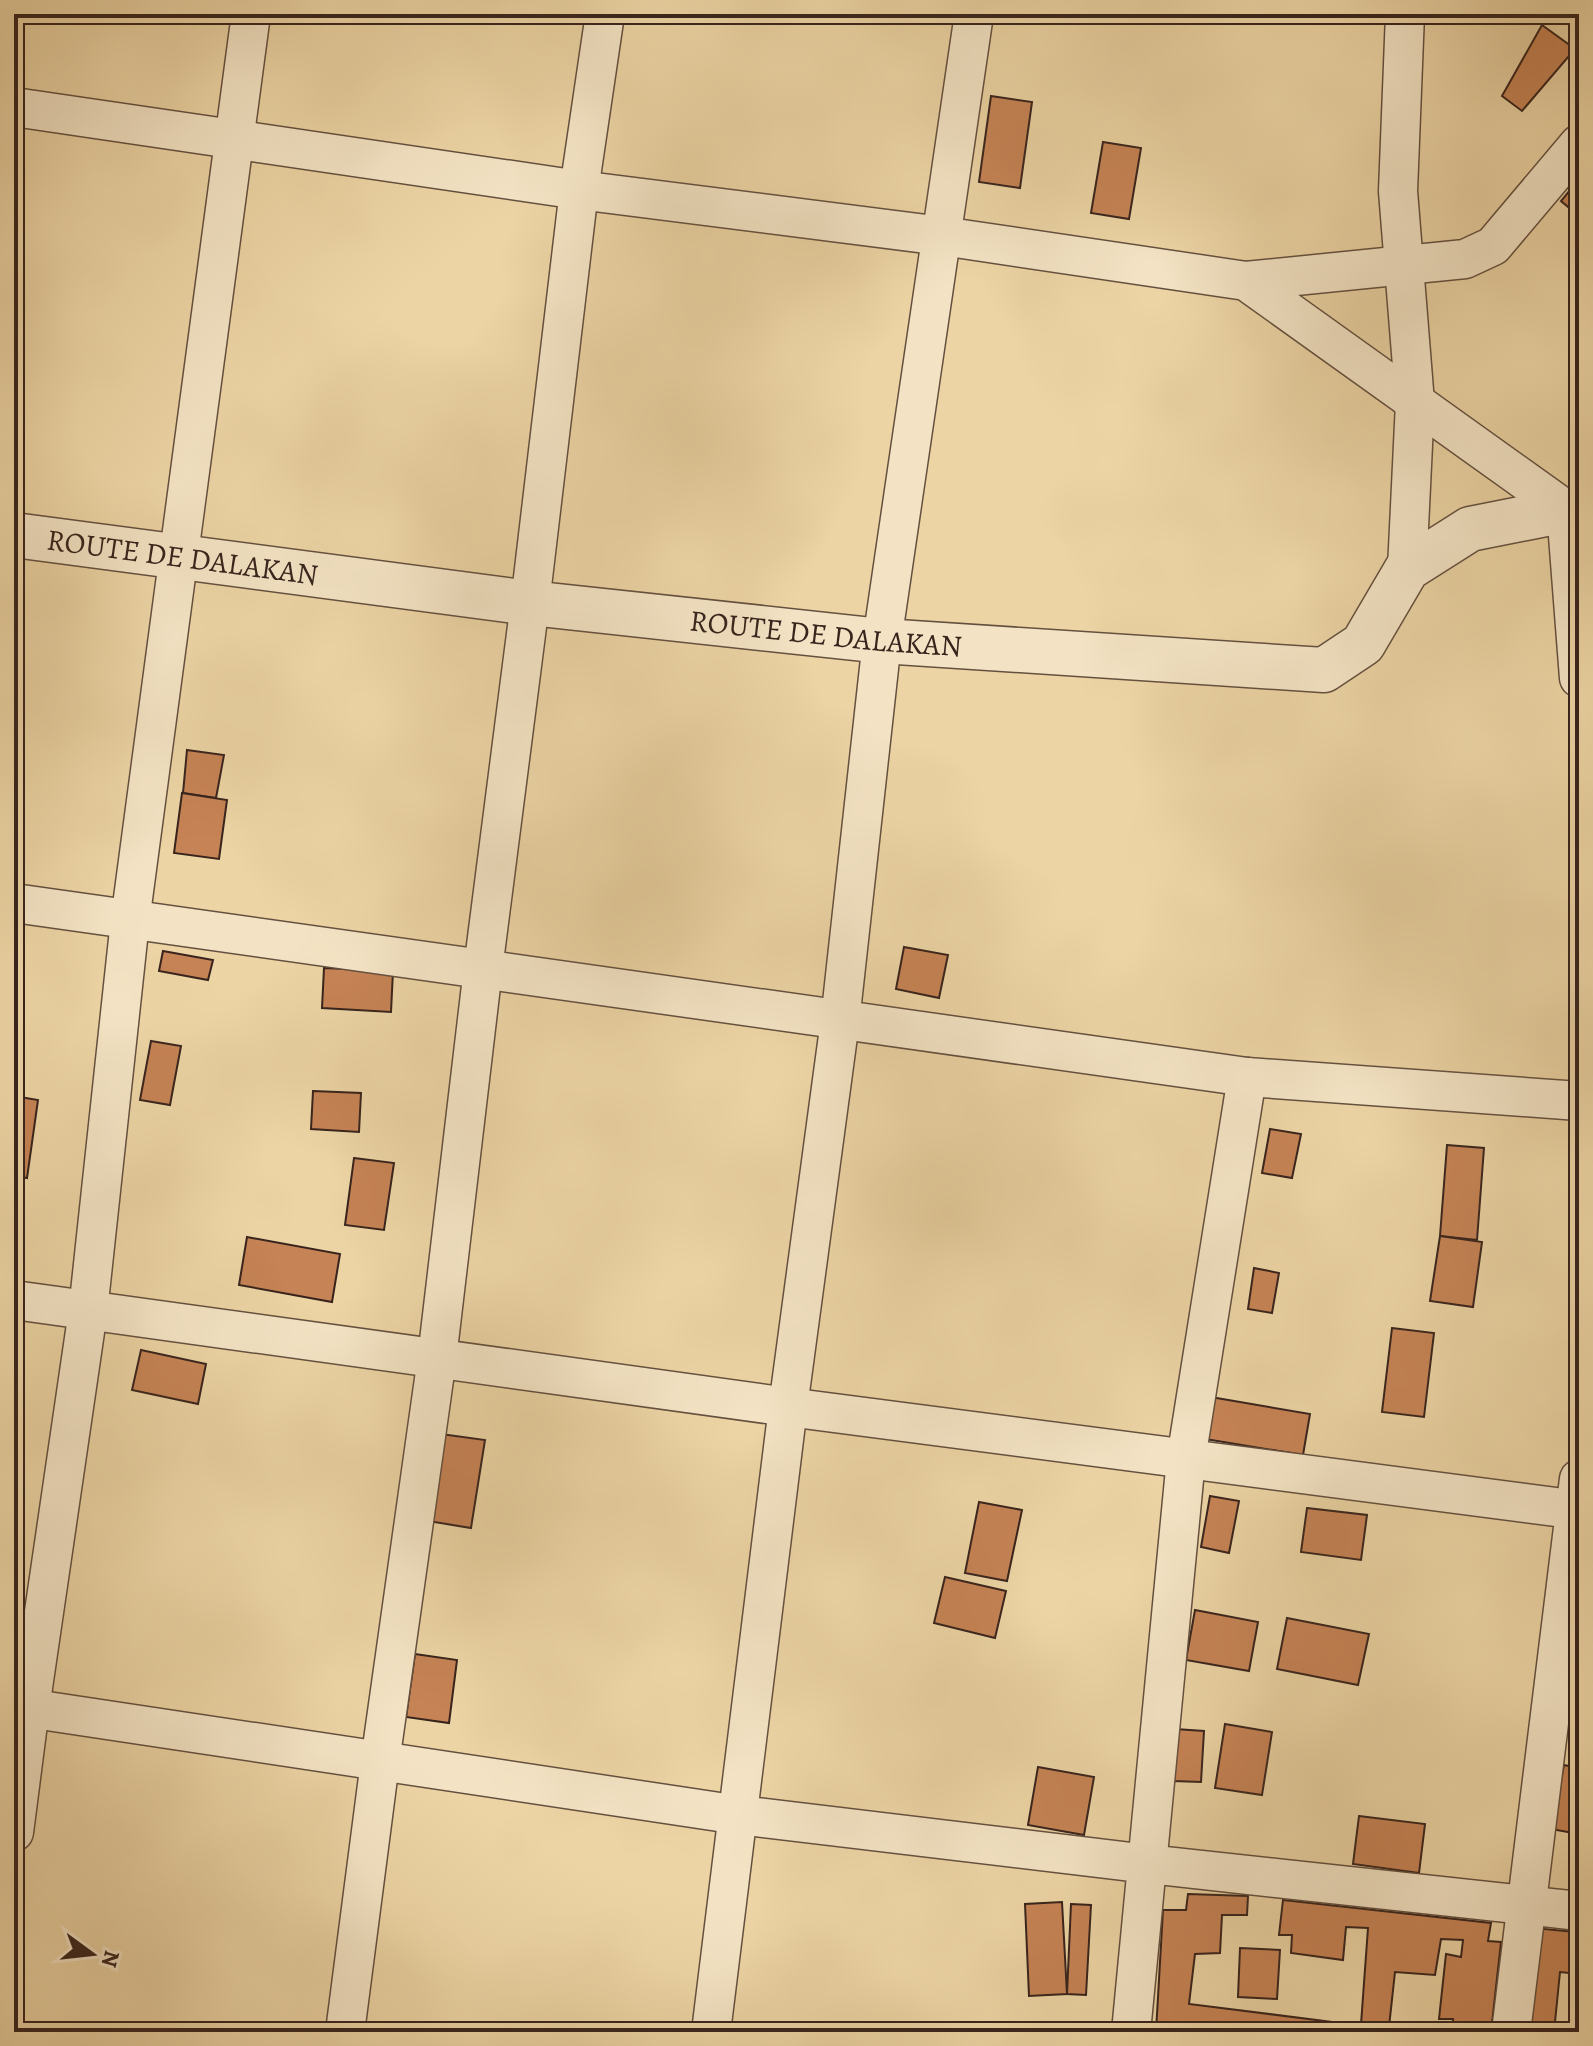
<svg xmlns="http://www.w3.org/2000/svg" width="1593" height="2046" viewBox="0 0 1593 2046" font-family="Alegreya,serif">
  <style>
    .building { fill: #c68355; stroke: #38241d; stroke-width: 2 }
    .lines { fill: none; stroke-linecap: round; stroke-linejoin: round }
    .minor-casing { stroke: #65503f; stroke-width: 41 }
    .tertiary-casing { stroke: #65503f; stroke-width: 47 }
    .minor { stroke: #f3e3c4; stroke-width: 38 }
    .tertiary { stroke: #f3e3c4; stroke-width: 44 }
    .labels { text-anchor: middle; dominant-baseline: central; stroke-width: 6; stroke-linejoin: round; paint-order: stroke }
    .street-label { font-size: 30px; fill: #38241d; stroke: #f3e3c4 }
  </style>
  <rect width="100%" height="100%" fill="#ecd4a4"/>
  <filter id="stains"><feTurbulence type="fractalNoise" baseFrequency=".0025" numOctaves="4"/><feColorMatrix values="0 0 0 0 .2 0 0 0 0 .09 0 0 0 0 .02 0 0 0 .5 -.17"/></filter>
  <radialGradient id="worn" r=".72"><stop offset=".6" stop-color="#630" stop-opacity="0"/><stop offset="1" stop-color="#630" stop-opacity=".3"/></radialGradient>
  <g class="building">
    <polygon points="1542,25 1575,49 1522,111 1502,96"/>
    <polygon points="991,96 1032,102 1020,188 979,182"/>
    <polygon points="1103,142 1141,148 1129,219 1091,213"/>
    <polygon points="1579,179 1579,216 1561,201"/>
    <polygon points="187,750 224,755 216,798 183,793"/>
    <polygon points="182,793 227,800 219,859 174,853"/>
    <polygon points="904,947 948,955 939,998 896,989"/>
    <polygon points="163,951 213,960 208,980 159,971"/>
    <polygon points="324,968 393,971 391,1012 322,1008"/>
    <polygon points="151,1041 181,1046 170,1105 140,1100"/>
    <polygon points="313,1091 361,1093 359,1132 311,1129"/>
    <polygon points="14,1096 38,1100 27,1178 14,1176"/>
    <polygon points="1270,1129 1301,1134 1292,1178 1262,1173"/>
    <polygon points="1447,1145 1484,1148 1477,1240 1440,1236"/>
    <polygon points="354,1158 394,1163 384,1230 345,1225"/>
    <polygon points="1440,1236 1482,1242 1473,1307 1430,1301"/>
    <polygon points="247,1237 340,1254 332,1302 239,1285"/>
    <polygon points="1254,1268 1279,1273 1272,1313 1248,1309"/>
    <polygon points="1392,1328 1434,1333 1424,1417 1382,1412"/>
    <polygon points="141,1350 206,1364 198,1404 132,1390"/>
    <polygon points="1205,1396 1310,1414 1303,1455 1199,1438"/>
    <polygon points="441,1434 485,1440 471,1528 428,1521"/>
    <polygon points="1210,1496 1239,1501 1229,1553 1201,1547"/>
    <polygon points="979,1502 1022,1510 1007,1581 965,1573"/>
    <polygon points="1307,1508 1367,1515 1361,1560 1301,1552"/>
    <polygon points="945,1577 1006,1591 995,1638 934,1623"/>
    <polygon points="1195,1610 1258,1622 1249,1671 1186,1660"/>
    <polygon points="1287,1618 1369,1634 1358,1685 1277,1669"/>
    <polygon points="415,1654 457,1660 449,1723 406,1717"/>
    <polygon points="1225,1724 1272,1732 1262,1795 1215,1788"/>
    <polygon points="1175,1729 1204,1731 1201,1782 1173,1781"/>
    <polygon points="1564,1765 1579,1768 1579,1834 1551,1829"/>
    <polygon points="1038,1767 1094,1777 1084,1835 1028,1825"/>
    <polygon points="1359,1816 1425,1824 1419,1873 1353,1864"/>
    <polygon points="1188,1894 1248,1896 1247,1915 1222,1915 1220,1953 1195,1954 1189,2004 1341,2023 1340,2032 1156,2032 1163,1910 1186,1910"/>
    <polygon points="1283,1900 1491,1923 1488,1941 1501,1942 1491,2032 1452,2032 1453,2019 1439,2019 1446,1954 1461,1957 1463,1940 1441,1939 1435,1975 1395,1972 1389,2027 1428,2032 1353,2032 1353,2025 1361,2024 1368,1928 1346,1927 1343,1960 1291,1953 1292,1935 1279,1935"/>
    <polygon points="1062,1902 1067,1994 1029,1996 1025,1904"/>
    <polygon points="1071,1904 1091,1905 1086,1995 1067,1994"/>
    <polygon points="1579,1924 1579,1974 1560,1972 1554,2032 1518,2030 1534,1928 1575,1932"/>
    <polygon points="1240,1948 1280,1950 1277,1999 1238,1997"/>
  </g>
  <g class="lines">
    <defs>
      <g id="minor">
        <polyline points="1405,14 1398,191 1415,403 1407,569"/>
        <polyline points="14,107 579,190 942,236 1246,281 1566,510 1579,678"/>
        <polyline points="1246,281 1465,259 1493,246 1579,144"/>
        <polyline points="14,903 1247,1077 1579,1101"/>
        <polyline points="14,1300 788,1407 1579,1510"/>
        <polyline points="14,1706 739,1815 1148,1864 1579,1911"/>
        <polyline points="14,1832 30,1708 88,1311 130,921 251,14"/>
        <polyline points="345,2032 380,1762 437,1358 483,969 530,603 579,190 605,14"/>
        <polyline points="711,2032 788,1407 840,1021 882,641 974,14"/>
        <polyline points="1131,2032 1186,1459 1247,1077"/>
        <polyline points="1511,2032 1579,1479"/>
      </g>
      <g id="tertiary">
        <path id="s1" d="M14 535 530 603 882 641 1324 670 1363 644 1407 569 1470 529 1566 510 1579 511"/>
      </g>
    </defs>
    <use href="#minor" class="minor-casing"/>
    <use href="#tertiary" class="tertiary-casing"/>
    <use href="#minor" class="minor"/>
    <use href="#tertiary" class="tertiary"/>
  </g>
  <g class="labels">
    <g class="street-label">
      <text stroke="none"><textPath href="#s1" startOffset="170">ROUTE DE DALAKAN</textPath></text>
      <text stroke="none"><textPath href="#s1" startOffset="818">ROUTE DE DALAKAN</textPath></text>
    </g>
  </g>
  <rect width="1593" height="2046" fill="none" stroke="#ecd4a4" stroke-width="48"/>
  <rect x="16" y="16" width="1561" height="2014" fill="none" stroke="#38241d" stroke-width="4"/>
  <rect x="24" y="24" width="1545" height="1998" fill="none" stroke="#38241d" stroke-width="2"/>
  <g transform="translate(92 1954) rotate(105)" stroke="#f3e3c4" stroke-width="6" paint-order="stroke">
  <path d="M0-6L14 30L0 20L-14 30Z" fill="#38241d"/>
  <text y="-12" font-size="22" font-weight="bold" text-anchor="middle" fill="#38241d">N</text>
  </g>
  <rect width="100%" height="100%" filter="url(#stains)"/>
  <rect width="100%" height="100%" fill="url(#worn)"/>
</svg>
